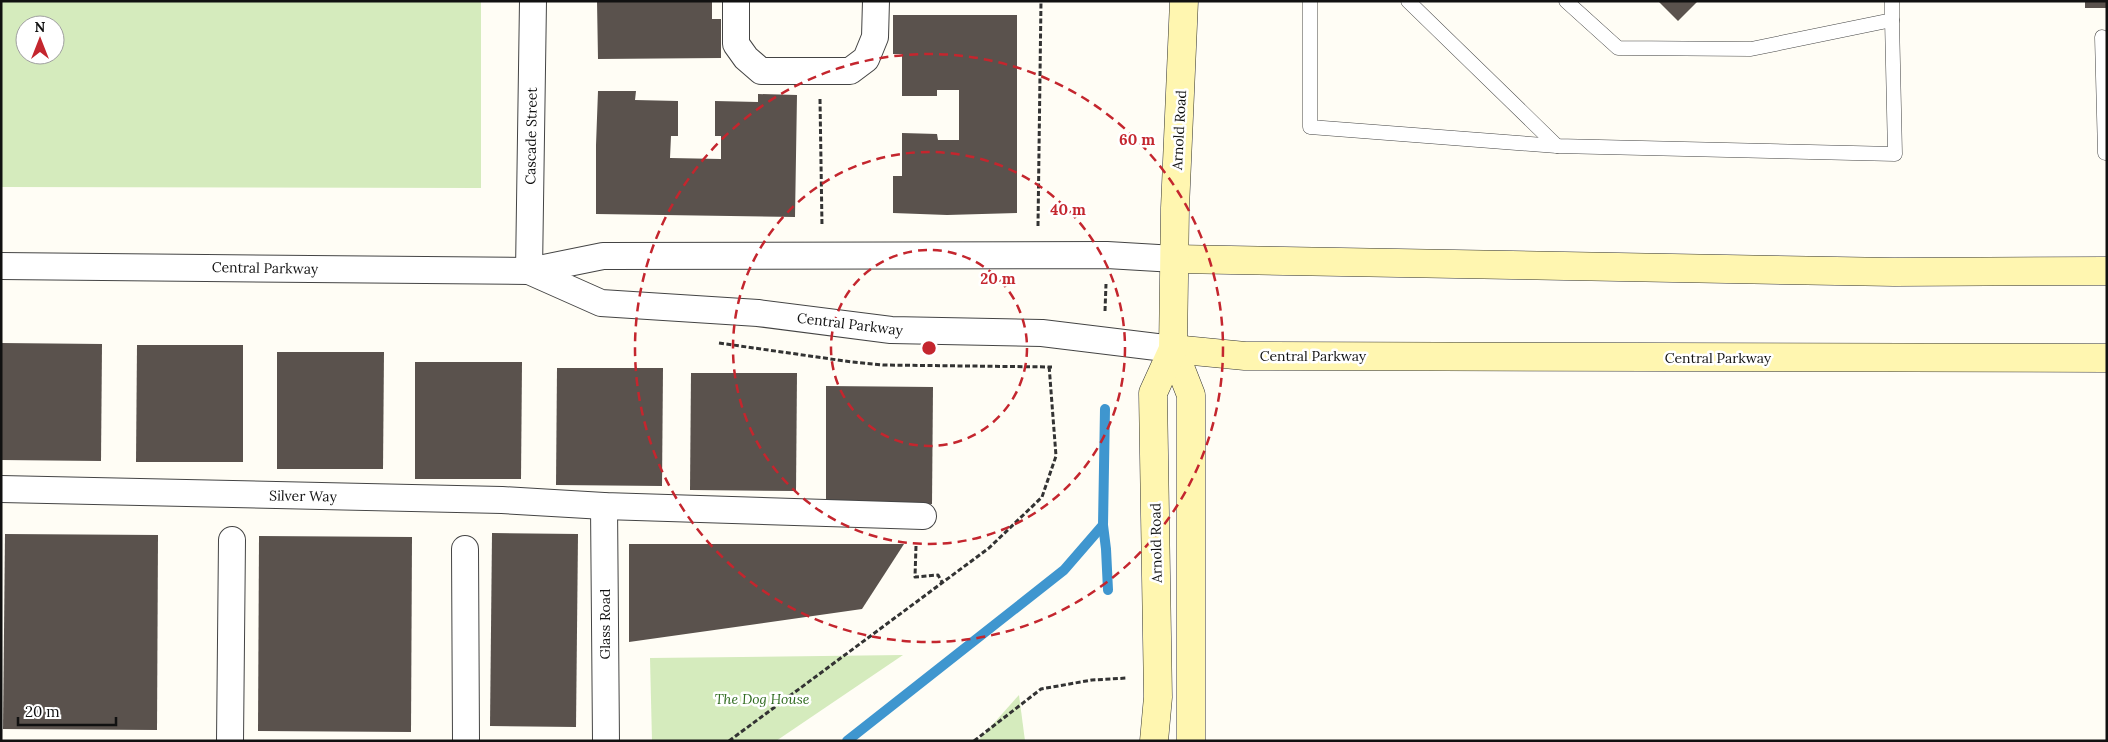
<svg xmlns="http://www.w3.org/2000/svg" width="2108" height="742" viewBox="0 0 2108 742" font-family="Lora,serif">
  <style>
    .green { fill: #d5ebbd; fill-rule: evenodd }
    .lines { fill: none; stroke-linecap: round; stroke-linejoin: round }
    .stream { stroke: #3f96cf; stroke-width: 10 }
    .building { fill: #5a524d }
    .lane-casing { stroke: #444; stroke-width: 15 }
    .street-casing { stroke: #444; stroke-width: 28 }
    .secondary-casing { stroke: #333; stroke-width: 29 }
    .path { stroke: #333; stroke-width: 3; stroke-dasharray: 5 2.5; stroke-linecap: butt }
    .lane { stroke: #fff; stroke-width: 14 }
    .street { stroke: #fff; stroke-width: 26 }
    .secondary { stroke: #fff6b0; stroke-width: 28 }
    .ring { fill: none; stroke: #c4262e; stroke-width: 2.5; stroke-dasharray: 9 6 }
    .labels { text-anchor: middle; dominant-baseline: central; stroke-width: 5; stroke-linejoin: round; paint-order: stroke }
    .street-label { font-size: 14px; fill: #111; stroke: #fff }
    .park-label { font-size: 14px; font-style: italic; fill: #2f6b1f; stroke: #fff }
    .centre { fill: #c4262e; stroke: #fff; stroke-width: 2.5 }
    .ring-label { font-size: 15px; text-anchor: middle; font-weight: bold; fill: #c4262e; stroke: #fff; stroke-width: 5; stroke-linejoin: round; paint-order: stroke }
  </style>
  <rect width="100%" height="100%" fill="#fffdf5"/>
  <g class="green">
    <path d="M1 1H481V188L1 187ZM25 25H55V55H25Z"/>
    <polygon points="903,655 776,741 652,741 650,658"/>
    <polygon points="1019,695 1025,741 978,741"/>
  </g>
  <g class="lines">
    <g class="stream">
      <polyline points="1103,525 1106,549 1108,590"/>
      <polyline points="847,741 1064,570 1103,525 1105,409"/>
    </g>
  </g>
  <g class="building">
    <polygon points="597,1 712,1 712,19 721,19 721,58 598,59"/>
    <polygon points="1658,1 1698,1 1678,21"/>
    <rect x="2085" y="1" width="22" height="7"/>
    <polygon points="893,15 1017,15 1017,213 947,215 893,213 893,176 902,176 902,133 937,134 938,140 959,140 959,90 937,90 937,96 902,96 902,54 893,54"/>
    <polygon points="598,91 636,91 635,100 678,101 678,136 671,136 670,158 721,159 721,136 715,136 715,101 758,102 758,94 797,95 795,217 596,214 596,145"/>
    <polygon points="1,343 102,344 101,461 1,460"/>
    <polygon points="137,345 243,345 243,462 136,462"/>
    <polygon points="277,352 384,352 383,469 277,469"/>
    <polygon points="415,362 522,362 521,479 415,479"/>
    <polygon points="557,368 663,368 662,486 556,485"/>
    <polygon points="691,373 797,373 796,491 690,490"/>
    <polygon points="826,386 933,387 932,504 826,503"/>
    <polygon points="492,533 578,534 576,727 490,726"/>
    <polygon points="5,534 158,535 157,730 3,729"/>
    <polygon points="259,536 412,537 411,732 258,731"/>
    <polygon points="629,544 904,544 862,609 629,642"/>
  </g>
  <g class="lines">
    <defs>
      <g id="lane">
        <polyline points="1310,1 1310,127 1557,146 1895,154 1892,20"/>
        <polyline points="1408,1 1557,146"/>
        <polyline points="1566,1 1618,48 1751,49 1892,20 1892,1"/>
        <polyline points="2102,37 2105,153 2107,153"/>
      </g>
      <g id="street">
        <polyline points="736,1 736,44 746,58 761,71 850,71 866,59 875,37 876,1"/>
        <polyline points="1,266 529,271 603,256 1107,255 1175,259"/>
        <polyline points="529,271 601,303 758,313 891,330 1042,333 1173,349"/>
        <polyline points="529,271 533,1"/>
        <polyline points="1,489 502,500 604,506 923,516"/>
        <polyline points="604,506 606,741"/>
        <polyline points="465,549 466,741"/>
        <polyline points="230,741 232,540"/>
      </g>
      <g id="secondary">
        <polyline points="1175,259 1894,272 2107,271"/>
        <polyline points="1173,349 1245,356 2107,358"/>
        <polyline points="1173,349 1191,395 1191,741"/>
        <polyline points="1154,741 1158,697 1153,393 1173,349 1175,208 1184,1"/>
      </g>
    </defs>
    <use href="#lane" class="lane-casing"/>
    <use href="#street" class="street-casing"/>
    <use href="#secondary" class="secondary-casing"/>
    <g class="path">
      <polyline points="820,99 822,226"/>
      <polyline points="1038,226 1041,1"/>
      <polyline points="1105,311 1106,284"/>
      <polyline points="719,343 852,362 883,365 1052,367"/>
      <polyline points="916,546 915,577 938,575 942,582"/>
      <polyline points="729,741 989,548 1042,497 1056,456 1049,365"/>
      <polyline points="974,741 1041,689 1092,680 1127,678"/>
    </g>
    <use href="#lane" class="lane"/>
    <use href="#street" class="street"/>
    <use href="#secondary" class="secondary"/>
  </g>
  <g class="ring">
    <circle cx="929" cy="348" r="98"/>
    <circle cx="929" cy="348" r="196"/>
    <circle cx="929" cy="348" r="294"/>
  </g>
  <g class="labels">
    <g class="street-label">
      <text transform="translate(1179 130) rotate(-87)">Arnold Road</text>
      <text transform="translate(531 136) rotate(-89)">Cascade Street</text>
      <text transform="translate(265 268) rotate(1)">Central Parkway</text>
      <text transform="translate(850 324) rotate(7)">Central Parkway</text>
      <text x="1313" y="356">Central Parkway</text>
      <text x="1718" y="358">Central Parkway</text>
      <text transform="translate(303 496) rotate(1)">Silver Way</text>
      <text transform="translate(1156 543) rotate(-91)">Arnold Road</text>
      <text transform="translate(605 624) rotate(-90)">Glass Road</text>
    </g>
    <g class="park-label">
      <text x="762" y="699">The Dog House</text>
    </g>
  </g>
  <circle cx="929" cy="348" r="8" class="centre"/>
  <g class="ring-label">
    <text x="1137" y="145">60 m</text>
    <text x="1068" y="215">40 m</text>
    <text x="998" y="284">20 m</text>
  </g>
  <rect width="2108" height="742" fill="none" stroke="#111111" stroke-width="5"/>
  <g transform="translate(40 40)"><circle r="24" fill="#ffffff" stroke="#a0a0a0"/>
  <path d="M0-4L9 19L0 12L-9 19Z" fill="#c4262e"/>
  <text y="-8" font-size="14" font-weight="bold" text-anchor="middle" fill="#111111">N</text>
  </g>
  <path d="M18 717v8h98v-8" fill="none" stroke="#111111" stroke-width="2.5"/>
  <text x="25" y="717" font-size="15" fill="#111111" stroke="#ffffff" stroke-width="4" paint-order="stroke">20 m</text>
</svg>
